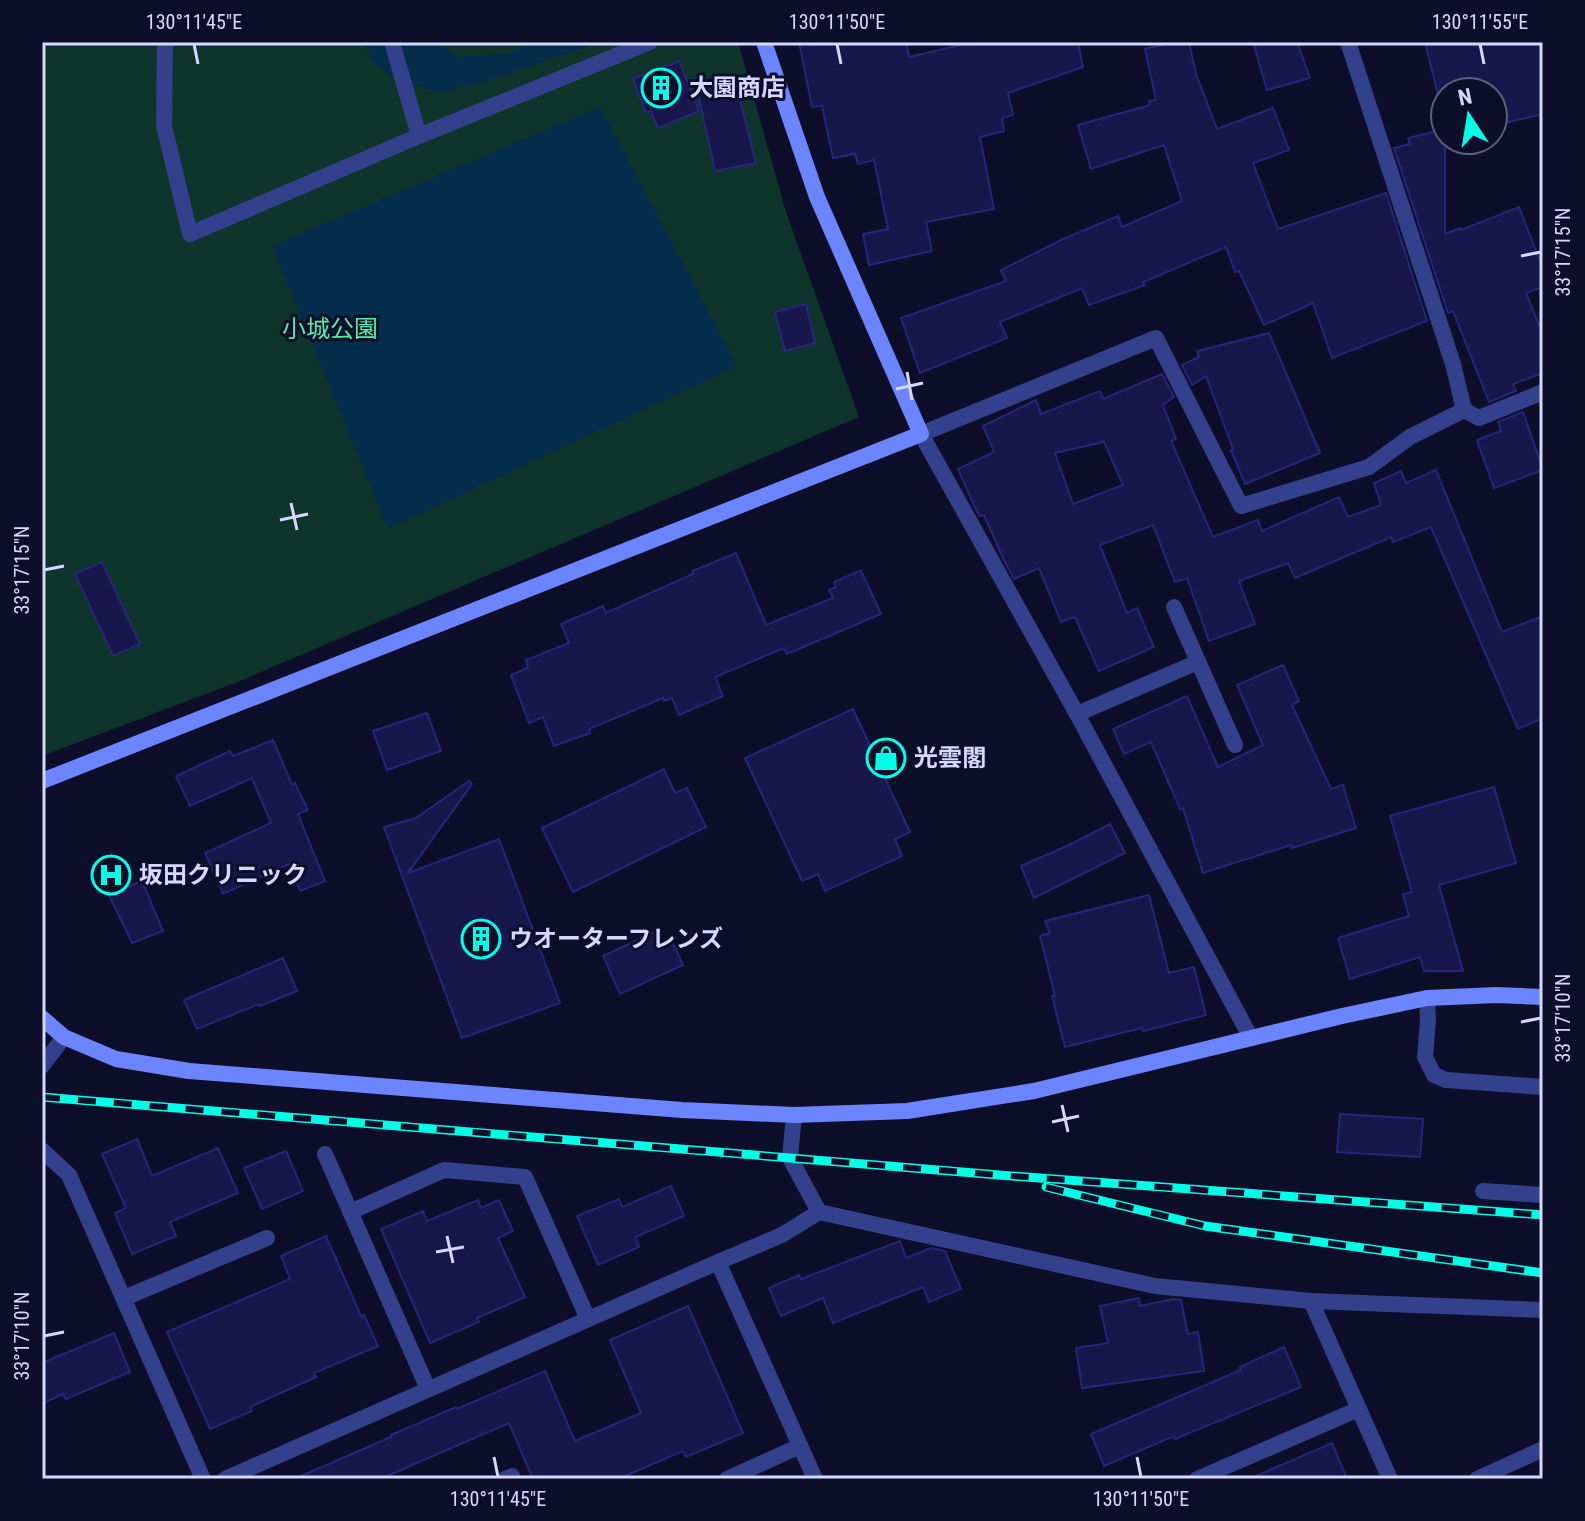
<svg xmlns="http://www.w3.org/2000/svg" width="1585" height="1521" viewBox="0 0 1585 1521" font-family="'Roboto Condensed','Noto Sans JP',sans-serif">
	<rect width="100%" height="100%" fill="#0d0e29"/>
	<!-- green -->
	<polygon fill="#0f342b" points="42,42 738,42 786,212 859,417 240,681 42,756"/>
	<!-- water -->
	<g fill="#042c4b">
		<polygon points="363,42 436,42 458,57 511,54 531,42 595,42 586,47 482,82 440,92 395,80 374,63"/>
		<polygon points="600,107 737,366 388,529 272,246"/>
	</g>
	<!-- building -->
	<g fill="#17174c" stroke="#27267b" stroke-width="2" fill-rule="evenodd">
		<polygon points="799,42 906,42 909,57 974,42 1078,42 1083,67 1008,93 1013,115 1002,118 1004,131 980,137 994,209 926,222 932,251 869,265 863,234 888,229 874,160 858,164 855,154 833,158 822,106 812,107"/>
		<polygon points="1176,42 1189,42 1196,74 1217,129 1273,108 1289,150 1253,163 1278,229 1386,193 1427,321 1332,358 1313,303 1264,325 1239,271 1235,272 1226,247 1143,282 1145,285 1089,305 1082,288 1000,322 1007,338 920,373 901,318 1006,281 1001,270 1063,239 1118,216 1122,227 1182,201 1164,145 1091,169 1078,125 1150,105 1149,101 1156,100 1145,49"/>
		<polygon points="1253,42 1297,42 1310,78 1267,90"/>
		<polygon points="1425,42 1543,42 1543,114 1493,126 1493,92 1445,92 1445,123"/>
		<polygon points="679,61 699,111 658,128 651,111 646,113 633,79"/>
		<polygon points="736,85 756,163 715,171 698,93"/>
		<polygon points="1445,129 1445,234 1460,228 1461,230 1519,207 1543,269 1543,287 1526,293 1543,335 1543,373 1513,384 1516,391 1489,402 1453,311 1448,313 1394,148 1410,144 1408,138"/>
		<polygon points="806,304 815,343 785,351 775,312"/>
		<polygon points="1269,333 1320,453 1245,484 1231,450 1233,449 1206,376 1192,385 1182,365 1199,357 1197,351"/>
		<path d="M1162,374l12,23 -11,8 13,34 -5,2 42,96 45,-17 4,11 77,-34 9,20 33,-12 -7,-22 27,-12 5,12 30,-13 66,162 41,-16v102l-25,11 -87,-202 -38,15 -2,-5 -96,41 -7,-15 -49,18 16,43 -46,17 -22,-63 -12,4 -22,-57 -53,20 27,68 10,-5 17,39 -55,24 -24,-54 -14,5 -22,-54 -25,11 -12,-23 -18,-41 -4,1 -4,-6 -18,-41 36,-17 -11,-26 53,-26 5,14 59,-23 3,8zM1104,442l19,43 -50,19 -18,-51z"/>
		<polygon points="1523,412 1543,470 1494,488 1477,440 1501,431 1498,422"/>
		<polygon points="736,553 766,625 833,598 829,590 836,587 834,582 861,570 881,614 787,654 784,648 715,677 723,696 679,715 672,698 664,701 663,698 589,729 590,733 554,746 543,717 529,723 511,675 528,668 526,660 569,643 561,624 603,606 606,613 693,574 692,571"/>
		<polygon points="102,562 140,644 113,656 75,574"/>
		<polygon points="1283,665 1299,701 1292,705 1331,789 1343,785 1356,828 1292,848 1291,845 1203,873 1183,808 1180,809 1151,742 1124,754 1113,729 1187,696 1218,767 1263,745 1237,685"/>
		<polygon points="853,709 910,832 895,839 902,856 825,891 818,874 802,881 745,758"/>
		<polygon points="427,713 441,751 387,770 373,731"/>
		<polygon points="273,740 292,785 295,783 308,810 298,814 325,881 300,891 289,864 223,894 205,853 271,823 252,778 190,806 176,776 230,751 233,756"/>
		<polygon points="664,769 675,793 687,788 706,827 573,892 542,828"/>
		<polygon points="469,781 472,784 408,873 499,839 560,1003 462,1038 384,827 416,818"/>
		<polygon points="1494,787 1516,863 1439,885 1463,971 1424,971 1420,957 1350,979 1338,938 1409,916 1403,894 1412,892 1390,816"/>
		<polygon points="1110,824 1125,853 1034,898 1021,866 1069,845"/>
		<polygon points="142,881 163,931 132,943 109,895"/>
		<polygon points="1149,895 1169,973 1194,967 1206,1015 1143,1031 1142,1028 1065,1047 1052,996 1055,996 1040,936 1050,933 1045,921"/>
		<polygon points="657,931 664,945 672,941 683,965 620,994 603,956"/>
		<polygon points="283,958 297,991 260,1006 259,1004 197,1029 184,1000"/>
		<polygon points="1340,1114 1423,1119 1420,1157 1337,1152"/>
		<polygon points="137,1139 152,1176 218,1148 238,1193 170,1222 176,1236 132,1254 115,1213 126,1208 102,1154"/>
		<polygon points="286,1151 303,1191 262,1209 244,1168"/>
		<polygon points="671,1186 684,1216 635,1237 639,1247 598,1265 577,1216 619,1199 622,1207"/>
		<polygon points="478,1200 481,1208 499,1200 513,1231 498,1238 525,1297 477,1318 479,1322 430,1343 381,1229 423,1211 427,1221"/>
		<polygon points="326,1236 361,1316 364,1315 378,1346 314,1373 316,1377 250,1407 252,1411 210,1429 167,1332 290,1279 281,1256"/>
		<polygon points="900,1241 906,1258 931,1248 945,1251 961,1289 929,1302 923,1287 833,1323 823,1298 781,1316 769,1288 799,1275 801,1279"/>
		<polygon points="1139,1298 1140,1306 1173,1299 1181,1300 1188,1334 1198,1332 1204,1371 1082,1388 1076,1348 1108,1343 1100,1306"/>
		<polygon points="688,1306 743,1433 686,1457 683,1451 618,1479 533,1479 509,1423 380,1479 294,1479 391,1437 391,1435 456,1407 457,1409 545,1371 575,1441 641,1413 610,1340"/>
		<polygon points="114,1333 130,1372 66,1399 63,1394 42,1404 42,1363"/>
		<polygon points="1284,1347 1301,1387 1175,1439 1174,1436 1104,1466 1091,1434 1241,1370 1240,1367"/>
		<polygon points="1332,1443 1347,1479 1249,1479"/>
	</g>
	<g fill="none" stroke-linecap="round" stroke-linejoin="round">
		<!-- lane -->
		<g stroke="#33418d" stroke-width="16">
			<polyline points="165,42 164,126 190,234 419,136"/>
			<polyline points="392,42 419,136 650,42"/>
			<polyline points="1427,998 1428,1021 1425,1057 1434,1075 1446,1080 1543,1087"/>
		</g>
		<!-- street -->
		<g stroke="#33418d" stroke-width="16">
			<polyline points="1348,42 1453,364 1464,410"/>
			<polyline points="1174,607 1235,745"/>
			<polyline points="1077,714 1198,662"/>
			<polyline points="1251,1038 1077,714 921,434 1156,338 1241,506 1369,467 1410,437 1464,410 1479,418 1543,392"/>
			<polyline points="42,1066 64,1037"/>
			<polyline points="794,1115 790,1158 819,1212"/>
			<polyline points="42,1150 69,1175 203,1479"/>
			<polyline points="325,1154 428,1389"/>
			<polyline points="1483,1191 1543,1195"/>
			<polyline points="350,1212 444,1170 525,1177 588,1319"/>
			<polyline points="124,1298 267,1238"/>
			<polyline points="1311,1301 1390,1479"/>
			<polyline points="225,1479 718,1262"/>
			<polyline points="505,1479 512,1476"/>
			<polyline points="727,1479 800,1446"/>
			<polyline points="815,1479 718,1262 782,1235 819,1212 1155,1286 1311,1301 1543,1310"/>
			<polyline points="1197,1479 1359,1409"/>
			<polyline points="1477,1479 1543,1449"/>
		</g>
		<!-- secondary -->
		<g stroke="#6c85ff" stroke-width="16">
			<polyline points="42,781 921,434 817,197 764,42"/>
			<polyline points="42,1018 64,1037 116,1059 189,1071 682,1110 794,1115 907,1111 1034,1091 1342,1016 1427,998 1497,995 1543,997"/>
		</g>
		<defs>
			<g id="rail">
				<polyline points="42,1097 999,1175 1543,1215"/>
				<polyline points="1046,1187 1205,1226 1543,1273"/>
			</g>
		</defs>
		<!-- rail casing -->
		<use href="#rail" stroke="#01ffe7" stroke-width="9"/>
		<!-- rail -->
		<use href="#rail" stroke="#0d0e29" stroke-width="6" stroke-dasharray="18" stroke-linecap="butt"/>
	</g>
	<!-- ticks -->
	<path fill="none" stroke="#d5d8ff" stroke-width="3" d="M194,44l4,20M837,44l4,20M1480,44l4,20M1521,256l20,-4M907,372l5,28M896,389l27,-6M291,503l6,27M280,520l28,-6M44,570l20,-4M1521,1022l20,-4M1062,1105l6,27M1052,1122l27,-6M447,1236l6,27M436,1252l28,-5M44,1336l20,-4M494,1457l4,20M1137,1457l4,20"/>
	<!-- icons -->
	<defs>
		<symbol id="building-ring" viewBox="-11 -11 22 22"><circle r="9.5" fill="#0d0e29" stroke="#01ffe7" stroke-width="1.5"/><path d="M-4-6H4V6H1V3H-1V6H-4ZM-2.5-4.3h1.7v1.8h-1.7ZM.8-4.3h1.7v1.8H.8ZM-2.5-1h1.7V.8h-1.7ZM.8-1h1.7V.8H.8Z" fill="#01ffe7"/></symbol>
		<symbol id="shop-ring" viewBox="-11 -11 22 22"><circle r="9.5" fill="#0d0e29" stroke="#01ffe7" stroke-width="1.5"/><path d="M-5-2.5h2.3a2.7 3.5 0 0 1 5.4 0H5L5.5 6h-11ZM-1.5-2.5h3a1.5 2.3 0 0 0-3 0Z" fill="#01ffe7"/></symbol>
		<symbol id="hospital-ring" viewBox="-11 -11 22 22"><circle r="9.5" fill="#0d0e29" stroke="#01ffe7" stroke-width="1.5"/><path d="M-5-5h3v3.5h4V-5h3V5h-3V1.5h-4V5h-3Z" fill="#01ffe7"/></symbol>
	</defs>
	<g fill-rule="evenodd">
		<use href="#building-ring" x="639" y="66" width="44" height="44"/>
		<use href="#shop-ring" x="864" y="736" width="44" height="44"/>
		<use href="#hospital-ring" x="89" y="853" width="44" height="44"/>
		<use href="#building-ring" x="459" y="917" width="44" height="44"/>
	</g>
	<g text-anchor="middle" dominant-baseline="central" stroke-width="6" stroke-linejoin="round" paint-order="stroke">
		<!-- poi labels -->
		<g font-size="24" font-weight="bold" fill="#d5d8ff" stroke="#0d0e29" text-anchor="start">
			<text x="689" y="88">大園商店</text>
			<text x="914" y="758">光雲閣</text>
			<text x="139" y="875">坂田クリニック</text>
			<text x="509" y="939">ウオーターフレンズ</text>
		</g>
		<!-- park labels -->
		<g font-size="24" fill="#54eda9" stroke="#0d0e29">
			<text x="330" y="329">小城公園</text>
		</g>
	</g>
	<!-- border -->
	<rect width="1585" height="1521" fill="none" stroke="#0d0e29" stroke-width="88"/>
	<!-- north arrow -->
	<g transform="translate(1469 116) rotate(348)"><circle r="38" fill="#0d0e29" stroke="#5d5f7f" stroke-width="2"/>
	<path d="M0-6L14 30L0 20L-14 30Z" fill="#01ffe7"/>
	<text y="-12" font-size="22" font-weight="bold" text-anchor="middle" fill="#d5d8ff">N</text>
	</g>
	<rect x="44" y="44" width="1497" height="1433" fill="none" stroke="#d5d8ff" stroke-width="3"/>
	<g font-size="20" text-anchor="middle" fill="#d5d8ff">
		<text x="194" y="29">130°11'45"E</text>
		<text x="837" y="29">130°11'50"E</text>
		<text x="1480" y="29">130°11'55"E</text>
		<text transform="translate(1563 252) rotate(-90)" y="7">33°17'15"N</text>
		<text transform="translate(22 570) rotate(-90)" y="7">33°17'15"N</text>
		<text transform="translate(1563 1018) rotate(-90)" y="7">33°17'10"N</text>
		<text transform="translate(22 1336) rotate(-90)" y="7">33°17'10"N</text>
		<text x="498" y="1506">130°11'45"E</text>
		<text x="1141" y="1506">130°11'50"E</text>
	</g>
</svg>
